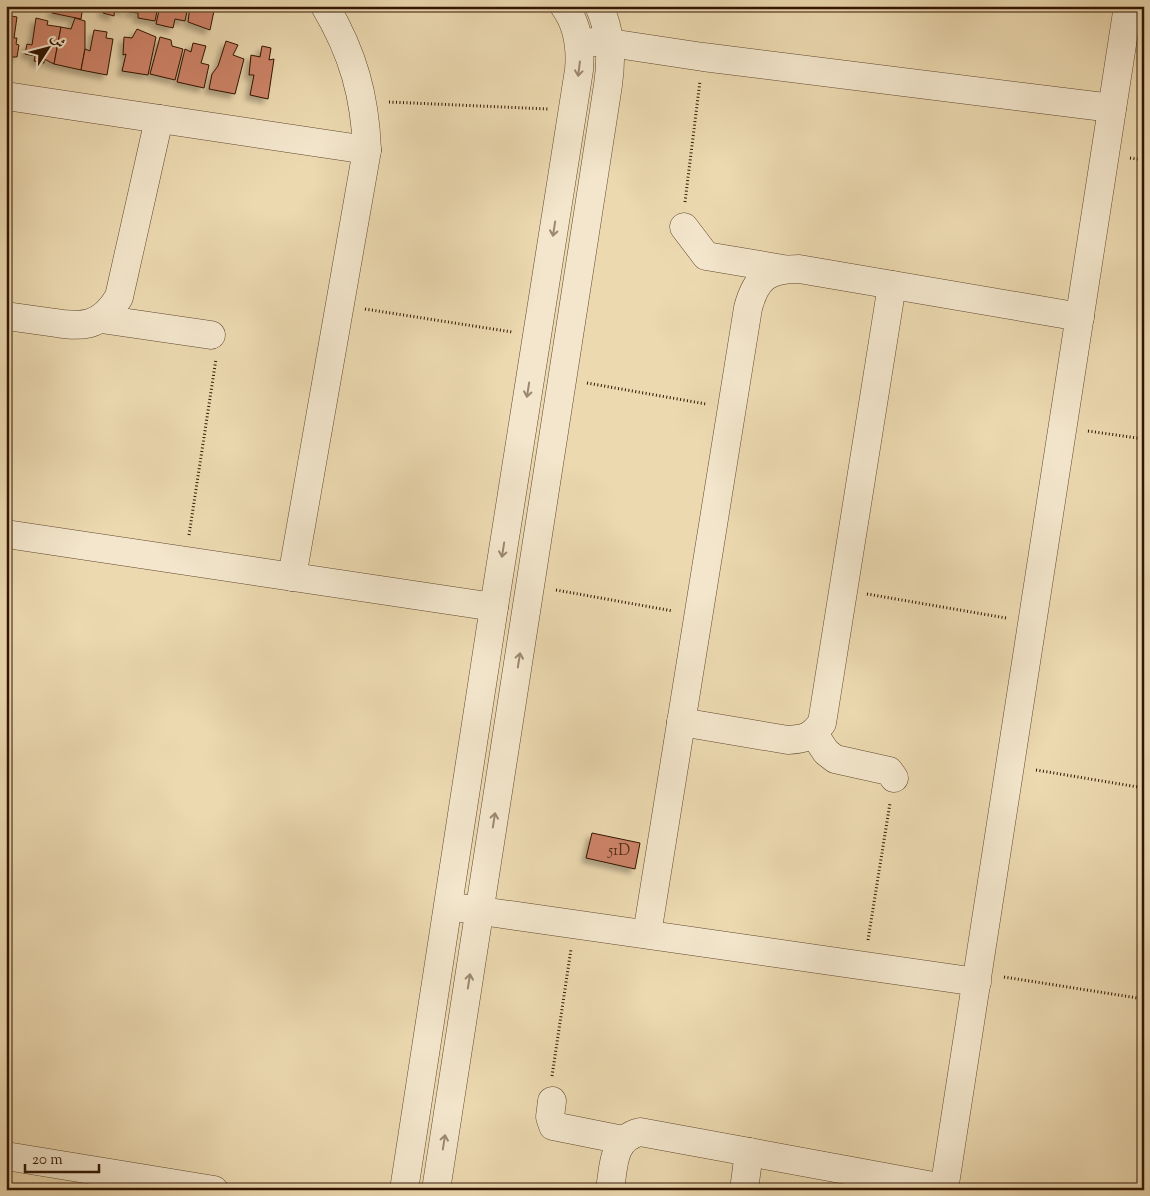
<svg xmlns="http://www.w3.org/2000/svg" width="1150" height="1196" viewBox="0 0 1150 1196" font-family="'Sorts Mill Goudy',Amiri,serif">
	<defs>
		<filter id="shadow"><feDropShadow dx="-4.5" dy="4.5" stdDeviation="2.5" flood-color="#0004"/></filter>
	</defs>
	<rect width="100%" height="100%" fill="#ecd9b0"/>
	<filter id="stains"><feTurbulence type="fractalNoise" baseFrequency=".004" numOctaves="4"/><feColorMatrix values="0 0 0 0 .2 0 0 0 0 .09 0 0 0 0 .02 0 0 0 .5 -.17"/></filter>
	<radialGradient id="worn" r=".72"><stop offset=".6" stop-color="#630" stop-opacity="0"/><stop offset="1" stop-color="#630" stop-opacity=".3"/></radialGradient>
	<!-- building -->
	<g fill="#cd8367" stroke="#321501" filter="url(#shadow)">
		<polygon points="54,6 83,6 81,19 52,13"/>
		<polygon points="103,6 126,6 125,12 115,7 114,16 103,13"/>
		<polygon points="130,6 158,6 155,21 138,18 138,13 129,12"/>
		<polygon points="160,6 188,6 185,21 175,19 173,28 156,24"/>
		<polygon points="190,6 215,6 210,30 188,22"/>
		<polygon points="6,15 17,17 14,38 17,38 16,44 19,45 17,57 10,57 8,61 6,60"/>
		<polygon points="36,18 48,21 47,25 61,27 54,64 44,59 44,63 34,61 35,56 25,54 27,44 32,45"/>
		<polygon points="75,18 85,21 85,49 81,70 54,64 61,27 71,29"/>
		<polygon points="137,29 156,37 148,75 122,71 126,54 123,55 124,37 132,38"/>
		<polygon points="94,30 107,32 106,38 113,39 107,75 81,70 85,49 90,51"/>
		<polygon points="160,37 171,40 172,46 183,49 175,80 150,74"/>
		<polygon points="226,41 238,45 233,55 244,59 235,94 209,89 212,74 218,66"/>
		<polygon points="193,43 206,46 201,63 209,65 204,88 177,82 185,49 191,52"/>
		<polygon points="262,46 271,48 269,60 274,59 268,99 250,95 254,75 249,75 251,55 260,57"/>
		<polygon points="592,833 640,843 635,869 586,858"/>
	</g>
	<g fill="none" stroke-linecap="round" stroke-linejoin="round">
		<defs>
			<g id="minor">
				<polyline points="593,42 610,43 703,57 1112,108"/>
				<polyline points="6,96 367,150"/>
				<polyline points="684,227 706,256 783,269"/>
				<path d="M6,316c14,2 29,4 43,6 32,5 51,7 70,-25l40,-178"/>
				<polyline points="101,319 211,335"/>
				<polyline points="6,534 494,607"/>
				<path d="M292,577l75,-427c-2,-54 -14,-97 -42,-144"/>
				<path d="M681,722l107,18c18,-1 23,-3 34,-17l70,-438"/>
				<polyline points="814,734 826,752 835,759 889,771 894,778"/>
				<polyline points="461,908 977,982"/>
				<path d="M647,934l101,-626c8,-30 19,-39 51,-39l281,48"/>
				<polyline points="552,1101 550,1117 553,1126 623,1140"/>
				<polyline points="6,1156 214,1190"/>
				<path d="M404,1190l90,-583 85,-537c2,-23 -1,-45 -15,-64"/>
				<path d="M436,1190l172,-1105c4,-28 3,-53 -9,-79"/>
				<path d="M610,1190c4,-25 2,-51 30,-58l304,56"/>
				<polyline points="744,1190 749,1152"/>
				<polyline points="944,1190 1128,6"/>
			</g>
		</defs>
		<!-- minor casing -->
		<use href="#minor" stroke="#60462d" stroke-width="29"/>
		<!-- path -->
		<g stroke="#321501" stroke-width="3" stroke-dasharray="1 2.5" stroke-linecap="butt">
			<polyline points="389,102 548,109"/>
			<polyline points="1130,158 1144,160"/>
			<polyline points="685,202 700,81"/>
			<polyline points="365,309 512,332"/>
			<polyline points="587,383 706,404"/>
			<polyline points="1088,431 1144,439"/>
			<polyline points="189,535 216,359"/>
			<polyline points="556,590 673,611"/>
			<polyline points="867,594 1006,618"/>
			<polyline points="1036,770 1144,788"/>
			<polyline points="868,940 890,803"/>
			<polyline points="1004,977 1144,999"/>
			<polyline points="552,1076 571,949"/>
		</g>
		<!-- minor -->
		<use href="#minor" stroke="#f3e6cc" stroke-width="28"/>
	</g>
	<!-- one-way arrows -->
	<defs><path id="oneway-shaft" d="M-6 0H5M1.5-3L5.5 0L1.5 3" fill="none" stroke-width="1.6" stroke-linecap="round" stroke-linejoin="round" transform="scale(1.25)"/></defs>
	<g stroke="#9c8871">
		<use href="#oneway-shaft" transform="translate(579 69) rotate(97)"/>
		<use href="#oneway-shaft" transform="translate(554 229) rotate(99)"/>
		<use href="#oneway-shaft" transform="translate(528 390) rotate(99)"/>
		<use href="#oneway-shaft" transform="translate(503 550) rotate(99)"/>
		<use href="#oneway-shaft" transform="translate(519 660) rotate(-81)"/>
		<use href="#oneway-shaft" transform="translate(494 820) rotate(-81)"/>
		<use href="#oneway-shaft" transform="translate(469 981) rotate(-81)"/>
		<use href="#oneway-shaft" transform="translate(444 1142) rotate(-81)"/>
	</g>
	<g text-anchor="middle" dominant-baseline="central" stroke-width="4" stroke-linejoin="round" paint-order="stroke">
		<!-- number labels -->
		<g font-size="15" fill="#59301a">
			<text x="619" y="851">51D</text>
		</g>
	</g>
	<!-- margin -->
	<rect width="1150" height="1196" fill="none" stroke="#ecd9b0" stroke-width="25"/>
	<rect x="8" y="8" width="1135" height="1181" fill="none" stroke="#321501" stroke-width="2.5"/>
	<rect x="12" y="12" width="1125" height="1171" fill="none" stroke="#321501"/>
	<!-- north arrow -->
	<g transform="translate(48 48) rotate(54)" stroke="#f3e6cc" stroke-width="4" paint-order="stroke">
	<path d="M0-4L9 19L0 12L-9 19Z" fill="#321501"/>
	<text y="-8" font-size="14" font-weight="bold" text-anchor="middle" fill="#321501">ش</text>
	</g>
	<!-- scale -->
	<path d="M25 1164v8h74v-8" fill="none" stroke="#321501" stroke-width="2.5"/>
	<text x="32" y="1164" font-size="15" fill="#321501" stroke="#f3e6cc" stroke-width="4" paint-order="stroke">20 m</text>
	<rect width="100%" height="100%" filter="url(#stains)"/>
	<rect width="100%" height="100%" fill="url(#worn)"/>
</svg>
